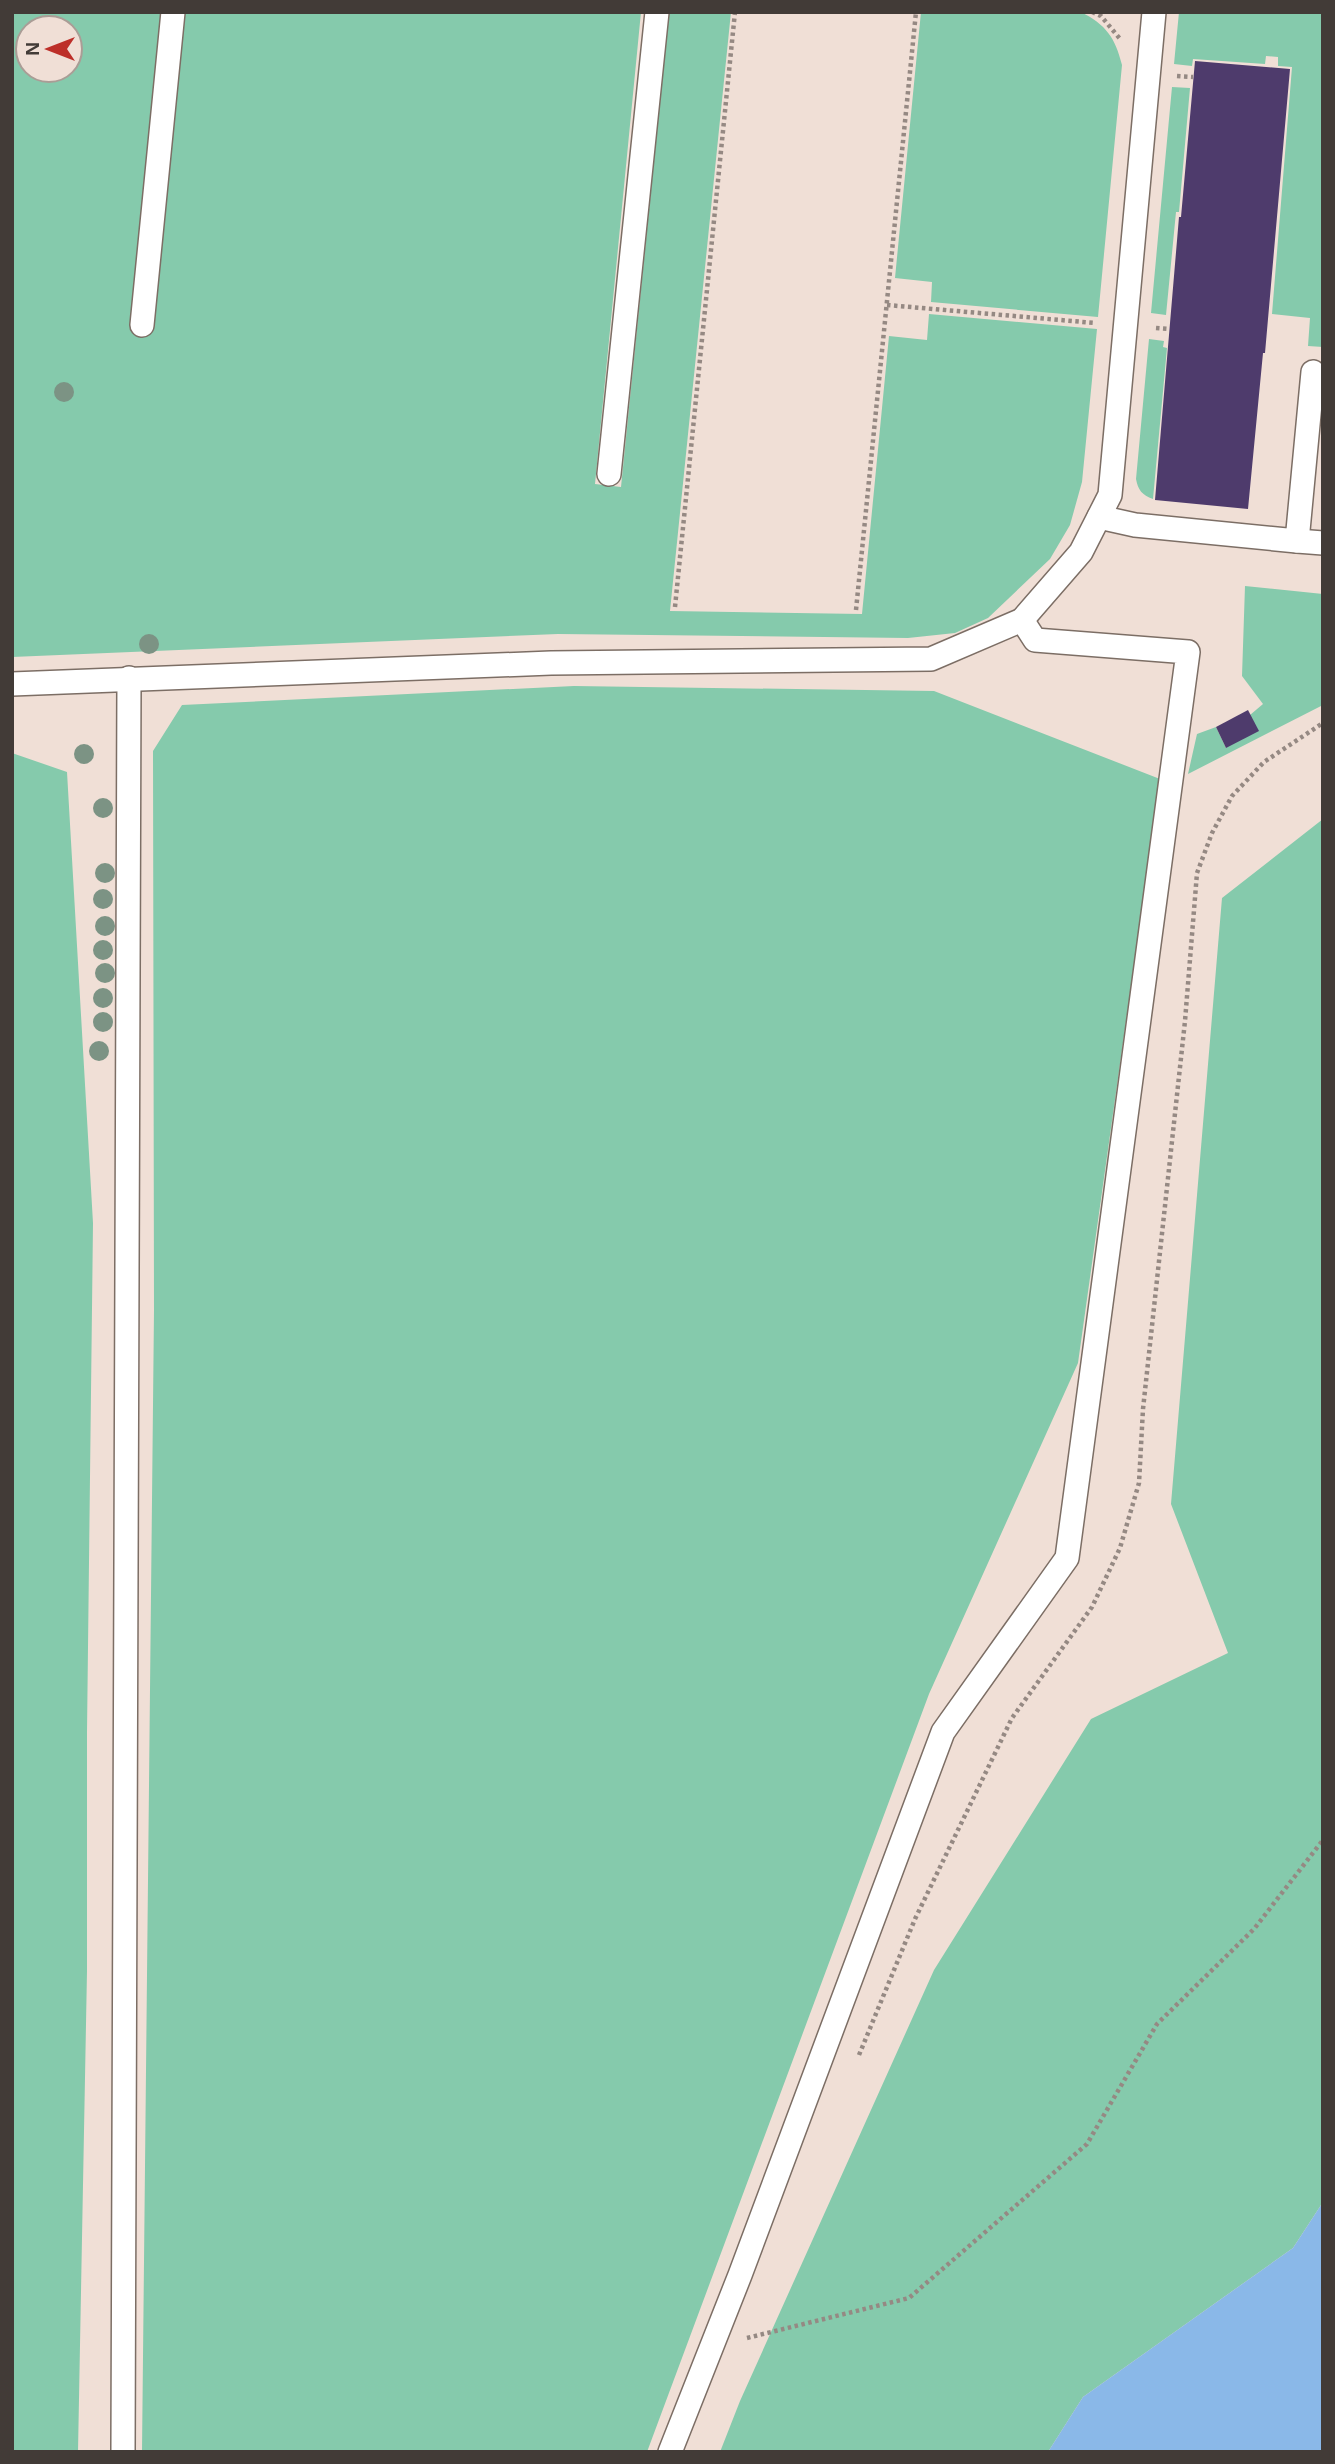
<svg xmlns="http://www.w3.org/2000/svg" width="1335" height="2464" viewBox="0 0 1335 2464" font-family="Helvetica,sans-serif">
	<rect width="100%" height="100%" fill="#f0dfd6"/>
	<!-- green -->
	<g fill="#85caac" fill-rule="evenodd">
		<path d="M12,12h629l-46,472 26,3 48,-475h62l-61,599 192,3 27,-278 38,4 2,-26 168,15 -15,153 -12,43 -20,34 -62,59 -33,15 -47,5 -350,-4 -546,23zM28,28h42v42h-42z"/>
		<path d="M921,12h160c25,13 34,25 41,53l-24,252 -167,-15 1,-20 -37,-4z"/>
		<polygon points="1179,12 1323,12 1323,347 1308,346 1310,318 1272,314 1292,67 1278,66 1278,57 1266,56 1265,64 1193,59 1192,66 1174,64"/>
		<polygon points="1172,87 1190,88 1179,212 1176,212 1166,315 1151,313"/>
		<path d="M1149,339l15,2 -1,6 4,1 -14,151c-11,-4 -15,-9 -17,-20z"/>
		<polygon points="1245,586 1323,594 1323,705 1188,774 1197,734 1216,727 1226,748 1250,715 1263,704 1242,676"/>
		<polygon points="574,686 934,691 1160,779 1078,1363 929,1694 647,2452 142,2452 154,1310 153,751 182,705"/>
		<polygon points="12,753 67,772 93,1223 87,1732 87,1971 78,2452 12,2452"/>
		<polygon points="1323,819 1323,2202 1293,2248 1083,2397 1048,2452 720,2452 740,2401 934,1970 1091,1719 1228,1653 1171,1504 1222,898"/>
	</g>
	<!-- water -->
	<polygon fill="#8ab8e8" points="1323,2202 1323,2452 1048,2452 1083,2397 1293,2248"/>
	<!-- building -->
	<g fill="#4e3b6c">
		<polygon points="1195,61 1290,69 1265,353 1263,353 1248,509 1155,500 1179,217 1181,217"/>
		<polygon points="1248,710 1259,731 1226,748 1216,727"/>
	</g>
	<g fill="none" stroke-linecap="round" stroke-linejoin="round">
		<defs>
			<g id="lane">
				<polyline points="142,325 173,12"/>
				<polyline points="609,474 657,12"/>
				<polyline points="1099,517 1135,525 1297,541 1313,372"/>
				<polyline points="1297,541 1323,543"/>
				<polyline points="12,684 551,663 931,659 1022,620 1081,552 1110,495 1154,12"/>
				<polyline points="123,2452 129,678"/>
				<polyline points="670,2452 740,2275 943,1732 1067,1558 1188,652 1035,640 1022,620"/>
			</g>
		</defs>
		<!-- lane casing -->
		<use href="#lane" stroke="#7c6e65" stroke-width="26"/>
		<!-- path -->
		<g stroke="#958983" stroke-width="4.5" stroke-dasharray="3.5 3.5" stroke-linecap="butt">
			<polyline points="1092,12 1101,16 1121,40"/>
			<polyline points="1177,76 1193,77"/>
			<polyline points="887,305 1095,323"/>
			<polyline points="1156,328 1169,329"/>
			<polyline points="675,607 735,12"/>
			<polyline points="856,610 916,12"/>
			<polyline points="859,2055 915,1919 1012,1718 1092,1607 1120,1548 1139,1483 1143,1409 1185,1021 1197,873 1212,833 1232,796 1264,762 1323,723"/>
			<polyline points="747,2338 909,2298 1087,2144 1157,2024 1254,1929 1323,1840"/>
		</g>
		<!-- lane -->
		<use href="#lane" stroke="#fff" stroke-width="23"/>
	</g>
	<!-- trees -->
	<g fill="#7c9384">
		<circle cx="64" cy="392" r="10"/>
		<circle cx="149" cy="644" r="10"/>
		<circle cx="84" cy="754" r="10"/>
		<circle cx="103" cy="808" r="10"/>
		<circle cx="105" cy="873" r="10"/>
		<circle cx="103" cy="899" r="10"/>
		<circle cx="105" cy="926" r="10"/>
		<circle cx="103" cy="950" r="10"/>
		<circle cx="105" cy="973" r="10"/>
		<circle cx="103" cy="998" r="10"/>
		<circle cx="103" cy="1022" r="10"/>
		<circle cx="99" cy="1051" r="10"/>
	</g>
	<!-- border -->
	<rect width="1335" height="2464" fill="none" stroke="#423b37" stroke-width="28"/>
	<!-- north arrow -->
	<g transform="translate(49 49) rotate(270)"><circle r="33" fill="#f0dfd6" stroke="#aa9d96" stroke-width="2"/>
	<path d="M0-5L12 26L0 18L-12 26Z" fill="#bd2f29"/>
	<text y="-10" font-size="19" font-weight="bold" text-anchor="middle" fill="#423b37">N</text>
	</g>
</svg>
